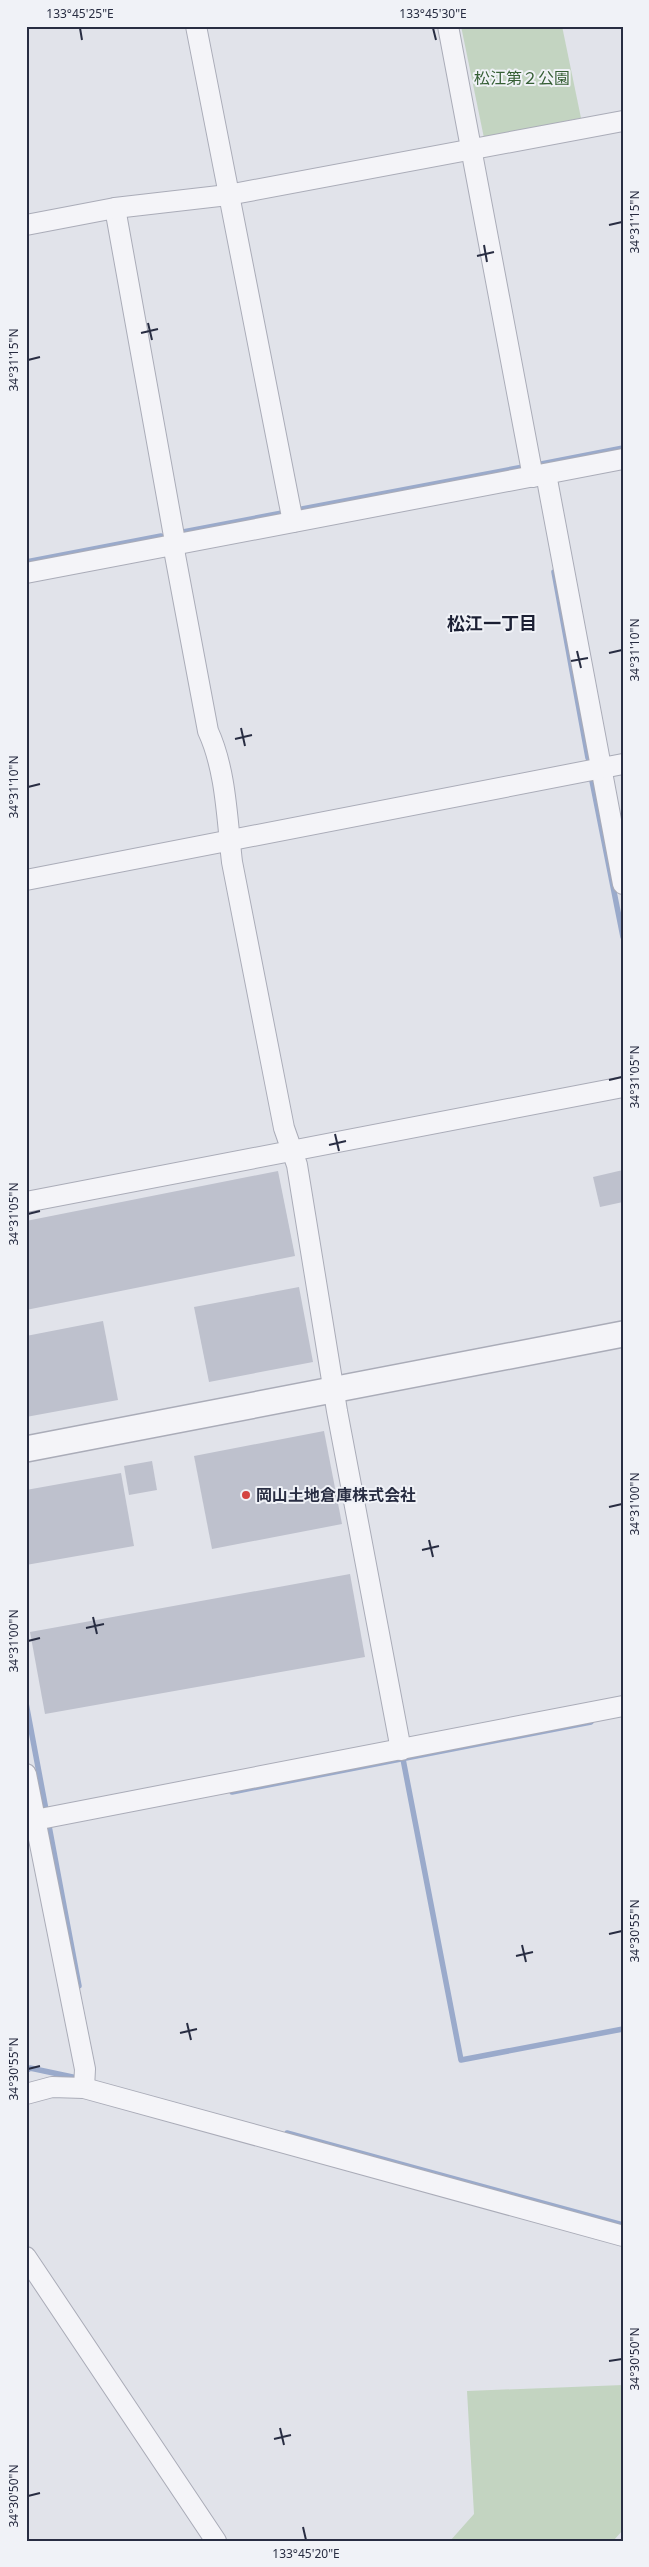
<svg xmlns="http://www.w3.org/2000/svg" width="649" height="2567" viewBox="0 0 649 2567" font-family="'Noto Sans','Noto Sans JP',sans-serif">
	<rect width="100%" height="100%" fill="#e1e3ea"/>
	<!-- green -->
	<g fill="#c3d4c1">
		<polygon points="461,26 562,26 581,118 484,138"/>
		<polygon points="623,2385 623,2530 614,2540 450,2541 474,2514 467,2391"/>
	</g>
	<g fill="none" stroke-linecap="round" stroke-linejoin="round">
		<!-- stream -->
		<g stroke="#9aaacb" stroke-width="5.5">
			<polyline points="536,465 623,448"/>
			<polyline points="302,509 523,467"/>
			<polyline points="183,532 282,513"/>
			<polyline points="26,562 161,536"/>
			<polyline points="554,572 588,758"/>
			<polyline points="592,781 623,937"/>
			<polyline points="26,1703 79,1986"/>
			<polyline points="403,1759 461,2060 623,2029"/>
			<polyline points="232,1792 591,1722"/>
			<polyline points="26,2071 30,2068 82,2079"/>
			<polyline points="287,2133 623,2225"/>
		</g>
	</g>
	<!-- building -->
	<g fill="#bec1cd">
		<polygon points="623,1170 623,1202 600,1207 593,1177"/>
		<polygon points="278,1171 295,1256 26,1310 26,1221"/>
		<polygon points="299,1287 313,1362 209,1382 194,1307"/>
		<polygon points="103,1321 118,1400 26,1417 26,1336"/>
		<polygon points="324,1431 342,1524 212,1549 194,1456"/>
		<polygon points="152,1461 157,1490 129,1495 124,1466"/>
		<polygon points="121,1473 134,1546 26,1565 26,1490"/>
		<polygon points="350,1574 365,1657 45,1714 30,1632"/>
	</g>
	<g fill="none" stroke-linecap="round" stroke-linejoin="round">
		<defs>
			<g id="minor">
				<polyline points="196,26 293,522"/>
				<polyline points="448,26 533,477"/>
				<path d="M115,208l59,328 1,19 33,176c18,39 19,88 24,131l52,266 13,37 40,246 64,339"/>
				<polyline points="26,225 115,208 228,195 623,121"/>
				<polyline points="546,474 623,884"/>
				<polyline points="26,573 623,459"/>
				<polyline points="26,880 623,764"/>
				<polyline points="26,1202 623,1087"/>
				<polyline points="26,1774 85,2069 84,2088"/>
				<polyline points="35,1820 623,1706"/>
				<polyline points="26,2094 52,2087 84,2088 623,2236"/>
				<polyline points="26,2257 216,2541"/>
			</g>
			<polyline id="tertiary" points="26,1449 623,1334"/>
		</defs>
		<!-- minor casing -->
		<use href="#minor" stroke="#aaacb8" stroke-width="22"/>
		<!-- tertiary casing -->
		<use href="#tertiary" stroke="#aaacb8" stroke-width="28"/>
		<!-- minor -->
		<use href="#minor" stroke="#f4f4f8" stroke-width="20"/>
		<!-- tertiary -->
		<use href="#tertiary" stroke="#f4f4f8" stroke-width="25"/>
	</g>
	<!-- ticks -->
	<path fill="none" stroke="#282d42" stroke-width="2" d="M80,28l2,12M433,28l3,12M609,225l13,-3M484,245l3,17M477,256l17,-4M148,323l4,17M141,333l17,-4M28,360l12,-3M577,651l4,17M609,653l13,-3M571,661l17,-3M241,728l4,18M235,739l17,-4M28,787l12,-3M609,1080l13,-3M335,1134l4,17M329,1145l17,-4M28,1214l12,-3M609,1507l13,-3M429,1540l4,17M422,1550l17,-4M93,1617l4,17M86,1628l18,-4M28,1641l12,-3M609,1934l13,-3M522,1945l4,17M516,1956l17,-4M187,2023l4,17M180,2033l17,-4M28,2069l12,-3M609,2361l13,-2M280,2428l4,17M274,2439l17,-4M28,2496l12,-3M303,2527l3,13"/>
	<!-- markers -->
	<circle fill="#d44441" stroke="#f0f2f7" stroke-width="2" cx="246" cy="1495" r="5"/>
	<g text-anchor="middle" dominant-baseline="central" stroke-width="4" stroke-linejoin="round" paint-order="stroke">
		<!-- park labels -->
		<g font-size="16" fill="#365f35" stroke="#f0f2f7">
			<text x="522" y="78">松江第２公園</text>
		</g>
		<!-- poi labels -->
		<g font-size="16" font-weight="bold" fill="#282d42" stroke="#f0f2f7" text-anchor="start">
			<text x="256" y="1495">岡山土地倉庫株式会社</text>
		</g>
		<!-- neighbourhood labels -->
		<g font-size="18" font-weight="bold" fill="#1b1f33" stroke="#f0f2f7">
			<text x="492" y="623">松江一丁目</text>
		</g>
	</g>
	<!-- border -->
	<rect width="649" height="2567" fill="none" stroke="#f0f2f7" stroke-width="55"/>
	<rect x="28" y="28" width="594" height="2512" fill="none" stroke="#282d42" stroke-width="2"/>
	<g font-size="12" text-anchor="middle" fill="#282d42">
		<text x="80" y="18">133°45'25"E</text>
		<text x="433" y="18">133°45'30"E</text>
		<text transform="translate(635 222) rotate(-90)" y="4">34°31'15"N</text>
		<text transform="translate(14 360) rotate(-90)" y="4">34°31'15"N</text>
		<text transform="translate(635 650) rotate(-90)" y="4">34°31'10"N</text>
		<text transform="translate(14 787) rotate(-90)" y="4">34°31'10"N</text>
		<text transform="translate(635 1077) rotate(-90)" y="4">34°31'05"N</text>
		<text transform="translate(14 1214) rotate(-90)" y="4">34°31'05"N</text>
		<text transform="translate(635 1504) rotate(-90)" y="4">34°31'00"N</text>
		<text transform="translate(14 1641) rotate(-90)" y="4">34°31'00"N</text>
		<text transform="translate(635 1931) rotate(-90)" y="4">34°30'55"N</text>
		<text transform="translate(14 2069) rotate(-90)" y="4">34°30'55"N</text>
		<text transform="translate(635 2359) rotate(-90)" y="4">34°30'50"N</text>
		<text transform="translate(14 2496) rotate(-90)" y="4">34°30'50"N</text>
		<text x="306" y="2558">133°45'20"E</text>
	</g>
</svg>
